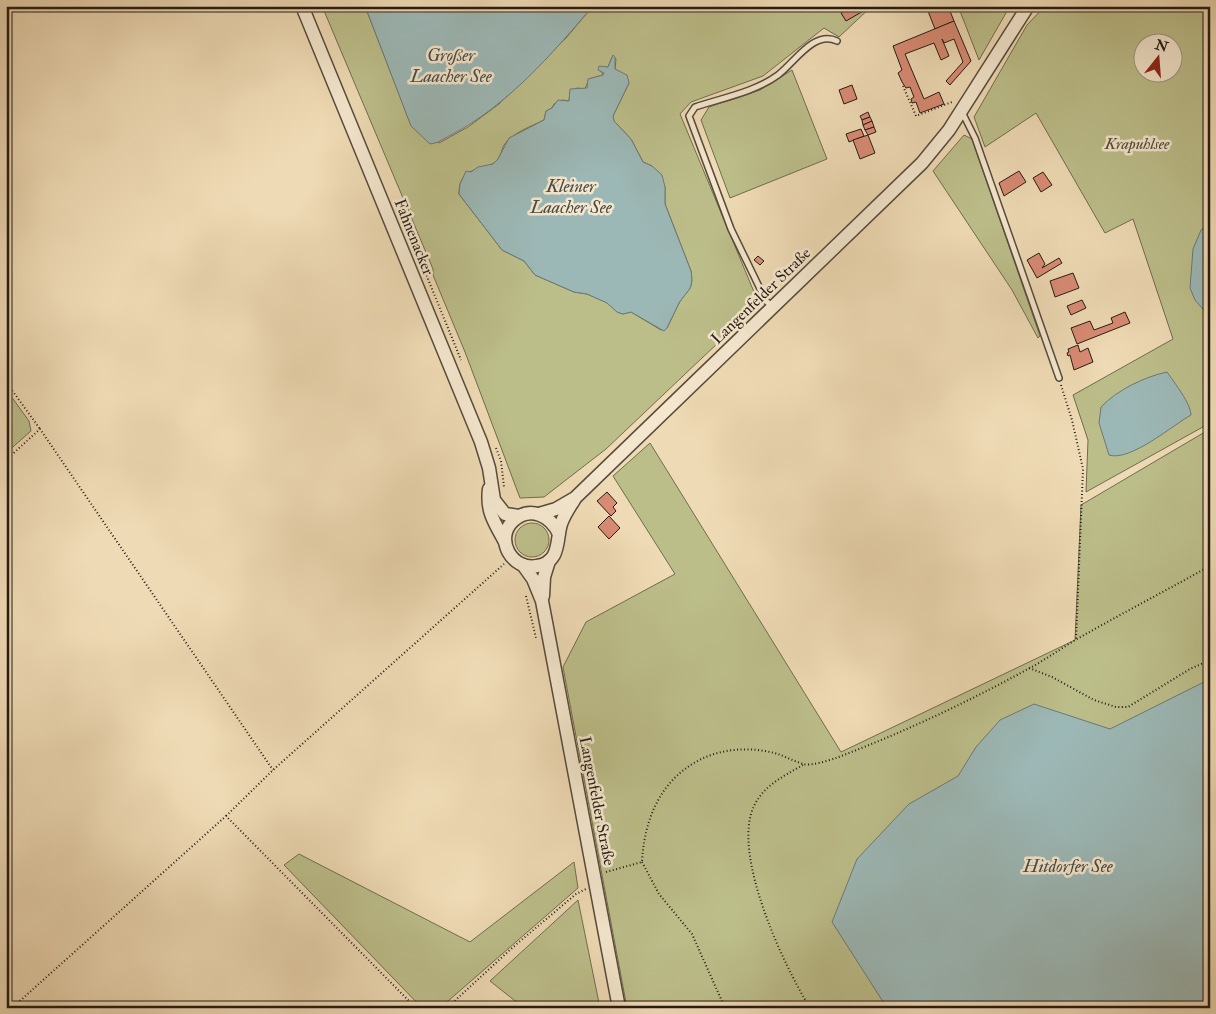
<svg xmlns="http://www.w3.org/2000/svg" width="1216" height="1014" viewBox="0 0 1216 1014" font-family="'IM FELL Double Pica',serif">
	<rect width="100%" height="100%" fill="#eedab4"/>
	<filter id="stains"><feTurbulence type="fractalNoise" baseFrequency=".004" numOctaves="4"/><feColorMatrix values="0 0 0 0 .2 0 0 0 0 .09 0 0 0 0 .02 0 0 0 .5 -.17"/></filter>
	<radialGradient id="worn" r=".72"><stop offset=".6" stop-color="#630" stop-opacity="0"/><stop offset="1" stop-color="#630" stop-opacity=".3"/></radialGradient>
	<!-- green -->
	<g fill="#bcbe8a" stroke="#706c4f" fill-rule="evenodd">
		<path d="M322,6h43l46,119 28,18 29,-16 31,-23 67,-66 27,-32h279l-33,31 -15,-9 -61,48 -72,26 -11,12 79,190 -153,145 -62,48 -24,1 -55,-146 -32,-77v-6zM612,57l4,2 -1,10 14,14 -16,33 1,5 17,18 12,23 9,4 13,21v17l26,67c3,19 -3,18 -12,32 -4,8 -8,17 -12,25l-6,2 -30,-18 -8,2 -6,-2 -9,-9 -21,-9 -13,-2 -39,-17 -11,-14 -22,-11 -43,-56c0,-30 23,-21 36,-32 6,-5 6,-11 9,-17 8,-12 28,-19 40,-25l2,-9 6,-3 2,-4 9,-4 6,1 1,-9 7,-4 8,1 4,-10 14,-4 -2,-4 1,-4h6z"/>
		<polygon points="958,6 1010,6 979,60"/>
		<path d="M1045,6h165v417l-124,69 2,-52 -15,-45 100,-56 -40,-120 -28,14 -69,-120 -51,34 -11,-30 53,-92zM1144,42h30v30h-30z"/>
		<polygon points="792,70 827,159 730,198 701,120 709,107 760,90"/>
		<polygon points="964,135 972,139 1040,336 1038,338 1012,290 933,171"/>
		<polygon points="6,389 29,421 31,431 6,453"/>
		<polygon points="1210,429 1210,1008 627,1008 563,667 586,622 675,574 613,476 650,443 841,752 1075,640 1081,505"/>
		<circle cx="532" cy="540" r="17"/>
		<polygon points="299,854 470,942 574,862 578,888 440,1008 422,1008 284,865"/>
		<polygon points="578,900 600,1008 524,1008 490,981"/>
	</g>
	<!-- water -->
	<g fill="#9cb8b6" stroke="#6c7975">
		<path d="M365,6h228c-41,48 -86,100 -142,129 -8,4 -12,8 -21,9l-19,-18z"/>
		<path d="M613,55l2,2v12l12,6 2,8 -16,33 1,5 17,18 12,23 9,4 10,9 3,12v17l26,67c3,19 -3,18 -12,32 -4,8 -8,17 -12,25l-3,3 -33,-19 -8,2 -6,-2 -10,-9 -20,-9 -13,-2 -39,-17 -11,-14 -22,-11 -43,-56 1,-10 6,-13 5,1 7,-5 15,-3 5,-5 11,-21 35,-18 2,-9 6,-3 6,-8 11,1 1,-12 17,-1 1,-9 15,-4 1,-2 -6,-3 1,-4 9,1z"/>
		<polygon points="1210,223 1210,317 1195,300 1190,288 1193,249 1201,230"/>
		<path d="M1167,372c7,10 24,32 24,43 -18,10 -61,47 -82,40l-10,-32 2,-16c16,-17 43,-30 66,-35z"/>
		<polygon points="1210,679 1210,1008 887,1008 832,922 857,859 909,804 958,776 976,747 1000,720 1034,704 1110,729"/>
	</g>
	<!-- building -->
	<g fill="#d98b74" stroke="#251b14">
		<polygon points="854,6 872,6 846,21 841,13"/>
		<polygon points="926,6 948,6 954,21 935,29"/>
		<polygon points="954,21 971,61 950,85 946,81 963,62 954,39 944,43 942,39 949,56 941,60 934,43 905,54 924,99 939,92 944,104 920,113 916,102 912,103 911,99 914,97 910,87 906,88 902,82 898,73 902,70 893,46"/>
		<polygon points="852,85 857,99 844,104 839,90"/>
		<polygon points="868,112 870,117 862,120 860,116"/>
		<polygon points="870,117 872,121 863,125 862,120"/>
		<polygon points="872,121 874,127 865,130 863,125"/>
		<polygon points="874,127 876,132 868,135 865,130"/>
		<polygon points="861,129 864,136 849,142 846,134"/>
		<polygon points="868,135 875,153 860,159 853,140"/>
		<polygon points="1019,171 1026,182 1004,196 999,183"/>
		<polygon points="1043,172 1052,185 1041,192 1033,178"/>
		<polygon points="1039,253 1045,264 1042,268 1059,258 1062,263 1037,278 1027,260"/>
		<polygon points="758,256 764,261 760,265 754,260"/>
		<polygon points="1073,273 1079,288 1055,297 1050,281"/>
		<polygon points="1082,300 1086,308 1071,315 1067,306"/>
		<polygon points="1125,312 1130,323 1077,344 1071,328 1090,321 1094,330 1113,323 1111,318"/>
		<polygon points="1078,345 1080,352 1088,348 1093,362 1074,370 1070,355 1068,356 1067,353 1069,352 1068,349"/>
		<polygon points="607,492 617,503 613,507 616,511 611,516 597,501"/>
		<polygon points="609,516 620,528 609,539 598,527"/>
	</g>
	<g fill="none" stroke-linecap="round" stroke-linejoin="round">
		<defs>
			<g id="service">
				<polyline points="962,112 975,138 1059,378"/>
				<path d="M773,307l-7,-6 -35,-72 -42,-113 6,-9c27,-9 60,-15 83,-32 17,-13 36,-45 59,-34"/>
			</g>
			<g id="tertiary">
				<polyline points="302,6 481,442 489,468 494,500 505,514 519,516"/>
				<path d="M489,489c-3,23 6,34 16,53"/>
				<polyline points="539,514 556,509 575,498 922,163 949,130 1028,6"/>
				<path d="M559,534c-8,-18 -29,-29 -46,-13 -19,18 -1,50 24,45 24,-4 19,-26 24,-42 3,-9 8,-16 13,-24"/>
				<polyline points="523,565 533,579 542,601 619,1008"/>
				<polyline points="543,596 544,577 549,561"/>
			</g>
		</defs>
		<!-- service casing -->
		<use href="#service" stroke="#574b3c" stroke-width="8"/>
		<!-- tertiary casing -->
		<use href="#tertiary" stroke="#574b3c" stroke-width="15"/>
		<!-- path -->
		<g stroke="#251b14" stroke-width="2" stroke-dasharray="1 2.5" stroke-linecap="butt">
			<polyline points="903,86 916,116 952,102"/>
			<polyline points="408,230 461,360"/>
			<polyline points="6,382 40,429"/>
			<polyline points="1061,385 1072,420 1083,469 1076,640"/>
			<polyline points="496,448 501,461 504,487"/>
			<polyline points="6,460 40,429 273,770"/>
			<polyline points="526,596 536,638"/>
			<polyline points="1029,668 1052,677 1094,700 1116,707 1128,707 1190,669 1210,660"/>
			<path d="M803,765c-19,11 -39,20 -49,41 -23,48 30,160 56,202"/>
			<polyline points="226,816 273,770 504,564"/>
			<polyline points="642,862 659,894 692,934 725,1008"/>
			<path d="M606,872l36,-10c2,-39 16,-78 52,-99 25,-15 56,-17 84,-9 8,3 16,7 25,10 8,2 24,-3 33,-6 66,-25 130,-55 192,-89 17,-9 32,-20 49,-30 44,-25 88,-48 133,-73"/>
			<polyline points="12,1008 226,816 416,1008"/>
			<polyline points="447,1008 512,948 576,894 586,889"/>
		</g>
		<!-- service -->
		<use href="#service" stroke="#f4e7ce" stroke-width="5"/>
		<!-- tertiary -->
		<use href="#tertiary" stroke="#f4e7ce" stroke-width="12"/>
	</g>
	<g text-anchor="middle" dominant-baseline="central" stroke-width="5" stroke-linejoin="round" paint-order="stroke">
		<!-- park labels -->
		<g font-size="16" font-style="italic" fill="#524c37" stroke="#f4e7ce">
			<text x="1137" y="144">Krapuhlsee</text>
		</g>
		<!-- street labels -->
		<g font-size="16" fill="#251b14" stroke="#f4e7ce">
			<text transform="translate(414 237) rotate(68)">Fahnenacker</text>
			<text transform="translate(761 296) rotate(-44)">Langenfelder Straße</text>
			<text transform="translate(597 801) rotate(79)">Langenfelder Straße</text>
		</g>
		<!-- water labels -->
		<g font-size="18" font-style="italic" fill="#494a45" stroke="#f4e7ce">
			<text x="451" y="55">Großer<tspan x="451" dy="21">Laacher See</tspan></text>
			<text x="571" y="186">Kleiner<tspan x="571" dy="21">Laacher See</tspan></text>
			<text x="1068" y="866">Hitdorfer See</text>
		</g>
	</g>
	<!-- margin -->
	<rect width="1216" height="1014" fill="none" stroke="#eedab4" stroke-width="25"/>
	<rect x="8" y="8" width="1201" height="999" fill="none" stroke="#251b14" stroke-width="2.5"/>
	<rect x="12" y="12" width="1191" height="989" fill="none" stroke="#251b14"/>
	<!-- north arrow -->
	<g transform="translate(1158 58) rotate(17)"><circle r="24" fill="#f4e7ce" stroke="#a19584"/>
	<path d="M0-4L9 19L0 12L-9 19Z" fill="#8f2418"/>
	<text y="-8" font-size="14" font-weight="bold" text-anchor="middle" fill="#251b14">N</text>
	</g>
	<rect width="100%" height="100%" filter="url(#stains)"/>
	<rect width="100%" height="100%" fill="url(#worn)"/>
</svg>
